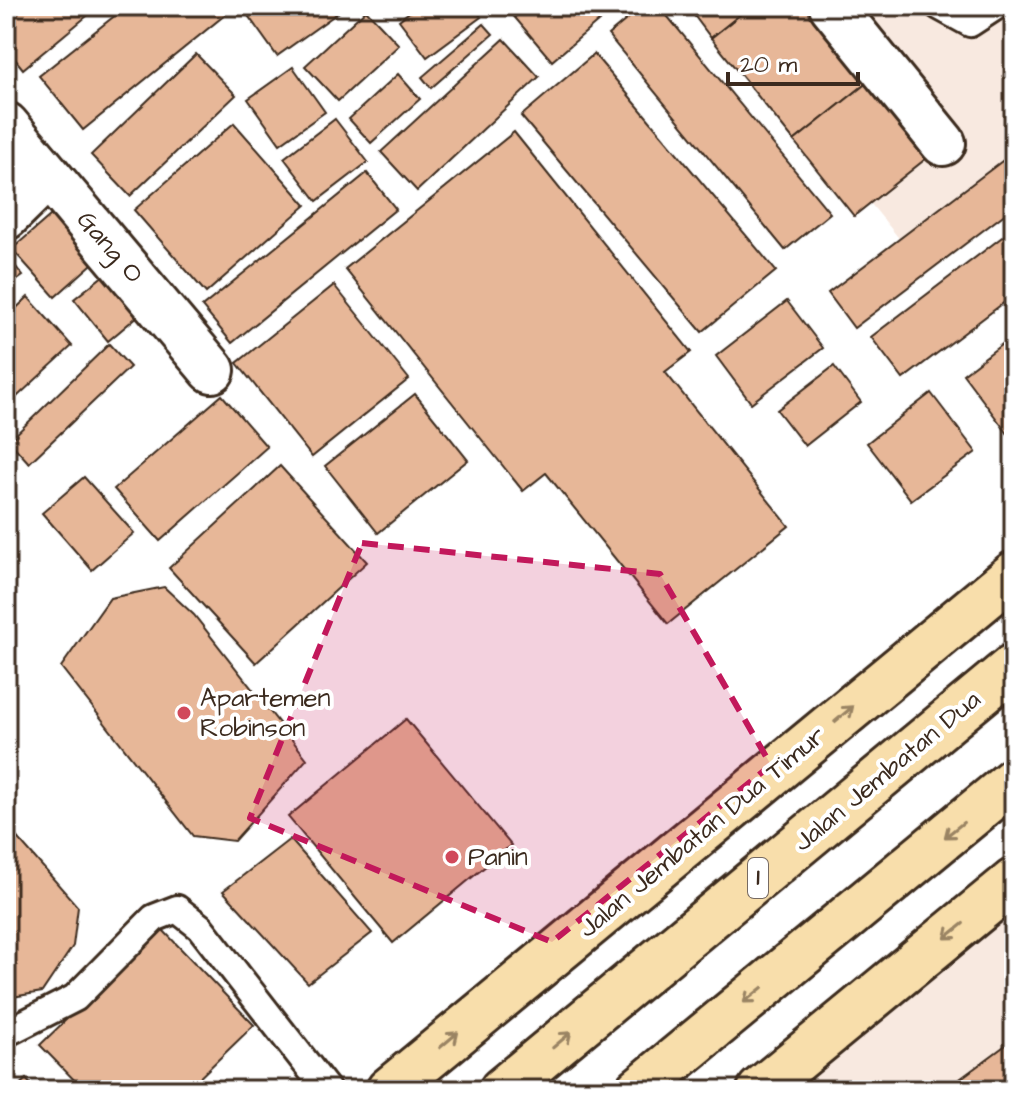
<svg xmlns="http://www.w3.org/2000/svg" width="1020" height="1096" viewBox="0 0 1020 1096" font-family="'Architects Daughter',sans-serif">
	<rect width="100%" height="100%" fill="#fff"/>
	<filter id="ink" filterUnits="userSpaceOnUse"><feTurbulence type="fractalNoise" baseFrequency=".0125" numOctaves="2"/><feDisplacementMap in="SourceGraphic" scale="16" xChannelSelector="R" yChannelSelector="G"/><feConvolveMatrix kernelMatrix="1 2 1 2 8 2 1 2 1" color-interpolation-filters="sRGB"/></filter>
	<g filter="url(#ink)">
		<!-- built -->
		<g fill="#f8e9e0">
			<polygon points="709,6 1014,6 1014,158 902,242"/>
			<polygon points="1014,907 1014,1090 797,1090"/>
		</g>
		<!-- building -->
		<g fill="#e7b798" stroke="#3b2a1e" stroke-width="2">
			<polygon points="26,6 88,6 93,11 23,69 6,48 6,22"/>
			<polygon points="127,6 220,6 226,14 83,130 39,76"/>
			<polygon points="250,6 335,6 339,12 277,56 244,10"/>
			<polygon points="417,6 473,6 481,17 427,57 399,20"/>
			<polygon points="505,6 610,6 613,9 552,61"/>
			<polygon points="643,6 659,6 830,213 785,250 608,35"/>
			<polygon points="687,6 751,6 711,38"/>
			<polygon points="751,6 824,6 878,74 794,141 711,38"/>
			<polygon points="366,10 399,45 338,101 305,66"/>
			<polygon points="484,24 493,34 431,88 422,77"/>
			<polygon points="504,39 539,77 417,191 381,152"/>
			<polygon points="196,54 236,95 130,196 91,155"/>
			<polygon points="594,54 776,271 702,332 521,116"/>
			<polygon points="293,67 325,112 280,144 248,99"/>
			<polygon points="398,74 420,99 371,143 349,119"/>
			<polygon points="878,74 938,149 854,216 794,141"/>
			<polygon points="335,119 368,162 317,201 284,158"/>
			<polygon points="234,123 306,205 206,293 134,210"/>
			<polygon points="514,132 691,352 665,372 789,526 668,624 546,473 523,491 345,269"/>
			<polygon points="1014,152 1014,207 854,328 828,293"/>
			<polygon points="367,173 396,209 232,343 202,307"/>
			<polygon points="65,203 109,249 55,297 12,249"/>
			<polygon points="1014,228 1014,295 903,379 871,337"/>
			<polygon points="6,254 23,276 6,288"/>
			<polygon points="119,263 152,304 108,341 74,299"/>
			<polygon points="334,285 409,379 312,457 237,363"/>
			<polygon points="28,297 72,346 6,407 6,318"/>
			<polygon points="787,301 823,348 751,403 716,356"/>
			<polygon points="1014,335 1014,442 963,374"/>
			<polygon points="109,344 130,367 29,463 9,441"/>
			<polygon points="834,366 861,402 805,446 777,410"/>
			<polygon points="931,393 976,452 911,500 867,443"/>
			<polygon points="415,394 468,460 378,533 325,466"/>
			<polygon points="222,395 267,447 160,541 114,489"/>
			<polygon points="280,466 367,562 256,663 169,568"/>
			<polygon points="84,477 134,533 92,570 42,513"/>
			<polygon points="164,587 194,615 307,759 234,841 193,836 61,667 110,598"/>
			<polygon points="406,719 511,845 393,943 288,817"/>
			<polygon points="6,825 78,907 73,946 42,992 6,998"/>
			<polygon points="290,839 372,933 308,983 223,891"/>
			<polygon points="161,928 254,1025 187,1090 84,1090 40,1045"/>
			<polygon points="1014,1039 1014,1090 945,1090"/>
			<polygon points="26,1079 36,1090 14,1090"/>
		</g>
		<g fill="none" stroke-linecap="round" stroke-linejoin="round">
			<defs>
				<g id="lane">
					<polyline points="939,6 970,23 996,6"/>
					<polyline points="6,1033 75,998 154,918 177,909 200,927 327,1090"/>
				</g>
				<g id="street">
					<polyline points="832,6 943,143"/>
					<polyline points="6,125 212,370"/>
					<polyline points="6,217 48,176"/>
				</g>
				<g id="primary">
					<polyline points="389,1090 1014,574"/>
					<polyline points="760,1090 1014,881"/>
				</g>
				<g id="highway">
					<polyline points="502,1090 1014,666"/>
					<polyline points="638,1090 1014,780"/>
				</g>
			</defs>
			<!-- lane casing -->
			<use href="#lane" stroke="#3b2a1e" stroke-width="32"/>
			<!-- street casing -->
			<use href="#street" stroke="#3b2a1e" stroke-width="50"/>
			<!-- primary casing -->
			<use href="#primary" stroke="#3b2a1e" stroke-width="50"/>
			<!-- highway casing -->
			<use href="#highway" stroke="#3b2a1e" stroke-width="50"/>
			<!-- lane -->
			<use href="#lane" stroke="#fff" stroke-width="26"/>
			<!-- street -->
			<use href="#street" stroke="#fff" stroke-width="44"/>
			<!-- primary -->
			<use href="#primary" stroke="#f8deab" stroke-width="44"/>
			<!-- highway -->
			<use href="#highway" stroke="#f8deab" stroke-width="44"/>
		</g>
		<!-- one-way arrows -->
		<defs><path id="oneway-shaft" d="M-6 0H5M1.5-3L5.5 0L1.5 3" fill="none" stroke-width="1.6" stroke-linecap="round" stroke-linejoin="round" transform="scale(2)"/></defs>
		<g stroke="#9a8464">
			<use href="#oneway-shaft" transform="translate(844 714) rotate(-40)"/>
			<use href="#oneway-shaft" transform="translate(954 830) rotate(141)"/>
			<use href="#oneway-shaft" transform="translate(954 931) rotate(141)"/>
			<use href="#oneway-shaft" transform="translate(753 995) rotate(141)"/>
			<use href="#oneway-shaft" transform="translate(449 1040) rotate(-40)"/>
			<use href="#oneway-shaft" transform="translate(562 1040) rotate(-40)"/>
		</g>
	</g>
	<!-- marked area -->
	<path fill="#c2185b" fill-opacity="0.2" stroke="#c2185b" stroke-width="6" stroke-dasharray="16 10" stroke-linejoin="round" d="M362,543l298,31 111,191 -219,177 -302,-124z"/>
	<!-- markers -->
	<g fill="#d1495b" stroke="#fff" stroke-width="3">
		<circle cx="184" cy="713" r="8"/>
		<circle cx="452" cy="857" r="8"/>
	</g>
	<g text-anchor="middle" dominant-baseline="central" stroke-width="8" stroke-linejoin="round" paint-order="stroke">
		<!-- shield labels -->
		<rect fill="#fff" stroke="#766a62" stroke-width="2" x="748" y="858" width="20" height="40" rx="6"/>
		<g font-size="24" font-weight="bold" fill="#3b2a1e">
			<text x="758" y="878">1</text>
		</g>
		<!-- street labels -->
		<g font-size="26" fill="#3b2a1e" stroke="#fff">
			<text transform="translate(110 247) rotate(49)">Gang O</text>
			<text transform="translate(887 771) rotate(-40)">Jalan Jembatan Dua</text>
			<text transform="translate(702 832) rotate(-40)">Jalan Jembatan Dua Timur</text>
		</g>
		<!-- poi labels -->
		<g font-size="26" fill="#3b2a1e" stroke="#fff" text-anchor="start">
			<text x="200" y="698">Apartemen<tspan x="200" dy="30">Robinson</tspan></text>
			<text x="468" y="857">Panin</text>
		</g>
	</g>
	<!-- margin -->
	<rect width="1020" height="1096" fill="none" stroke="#fff" stroke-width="32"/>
	<rect x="16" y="16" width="988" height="1064" fill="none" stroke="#3b2a1e" stroke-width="3" filter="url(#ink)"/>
	<!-- scale -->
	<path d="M728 72v12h130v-12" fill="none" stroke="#3b2a1e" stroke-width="4"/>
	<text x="740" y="72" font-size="24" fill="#3b2a1e" stroke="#ffffff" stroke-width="6" paint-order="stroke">20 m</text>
</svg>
